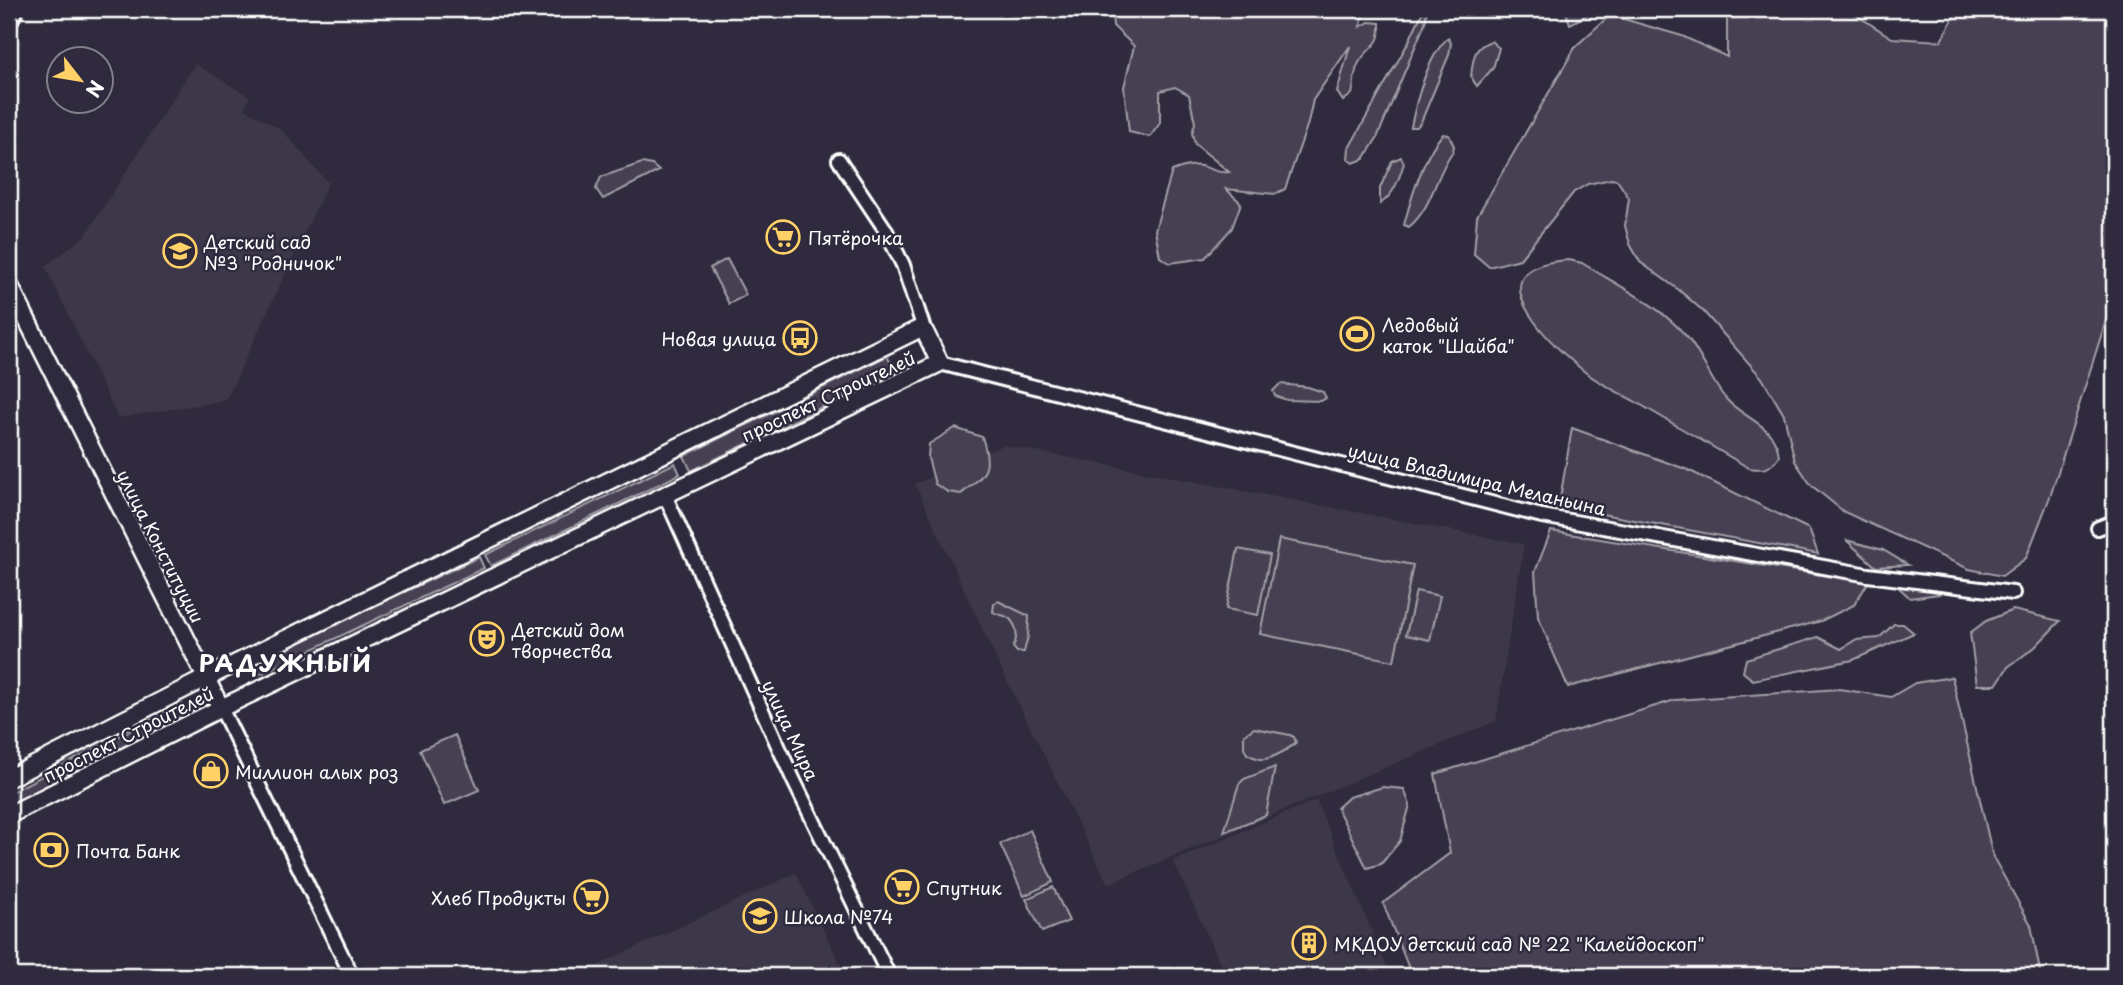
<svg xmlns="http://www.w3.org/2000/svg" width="2123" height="985" viewBox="0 0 2123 985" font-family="'Playpen Sans',sans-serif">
	<rect width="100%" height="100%" fill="#2f2a3d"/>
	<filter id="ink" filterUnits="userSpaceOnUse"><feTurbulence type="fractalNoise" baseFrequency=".0143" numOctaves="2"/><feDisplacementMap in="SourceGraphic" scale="14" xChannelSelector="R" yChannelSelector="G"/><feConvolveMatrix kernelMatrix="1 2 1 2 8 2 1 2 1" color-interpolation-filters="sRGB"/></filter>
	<g filter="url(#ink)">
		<!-- built -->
		<g fill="#3c3749">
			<polygon points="195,64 250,97 244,108 283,131 328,183 226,400 118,418 45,266 85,236"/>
			<polygon points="1003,445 1524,544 1496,721 1108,884 1005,677 915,484"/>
			<polygon points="1316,800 1391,976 1226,976 1173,861"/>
			<polygon points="796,873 846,976 577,976 613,958"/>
		</g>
		<!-- green -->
		<g fill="#464152" stroke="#a2a0a8" stroke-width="2">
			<path d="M1112,9h253l-5,18 9,-5 11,1c1,24 -9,21 -20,38 -7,10 -5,22 -8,33l-9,7 -6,-9 13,-46 -37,54 -5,23 -23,66 -10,5 -49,-5 15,14 -9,25 -27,30 -35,5 -10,-6 -5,-27 17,-59c9,-3 18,-7 29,-5 10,2 17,8 28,6l-34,-28 -3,-11 3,-10 -6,-28 -14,-8 -15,4v32l-10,14 -21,-5 -5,-45 10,-41 -21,-20z"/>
			<polygon points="1565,9 1591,9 1591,13 1570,24"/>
			<polygon points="1752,9 1847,9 1892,38 1941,41 1958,9 2114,9 2114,295 2051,494 2026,558 2002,576 1969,569 1844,512 1811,485 1795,461 1784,415 1762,378 1703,311 1679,290 1640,262 1630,244 1625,226 1629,198 1617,180 1611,179 1588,184 1574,192 1520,259 1489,267 1474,254 1477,216 1576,46 1610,15 1682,36 1727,57 1727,17"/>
			<polygon points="1427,11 1425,23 1377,138 1364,159 1353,163 1348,159 1349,148 1408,43 1422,13"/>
			<path d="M1448,38l3,5 -2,12 -28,67 -4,5h-6c5,-26 17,-72 37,-89z"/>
			<path d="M1491,41l8,7 -6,20 -16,18 -6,-9c2,-18 2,-30 20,-36z"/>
			<path d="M1443,134l6,1 5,11 -1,5c-18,24 -20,56 -44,76l-5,-2c7,-27 20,-71 39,-91z"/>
			<path d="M1401,157l3,6c-5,16 -10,32 -24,41v-16l12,-27z"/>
			<polygon points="642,163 652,165 659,171 603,199 596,189 601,177"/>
			<polygon points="727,259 746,295 729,304 710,268"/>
			<path d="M1569,260l13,3c35,22 78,42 105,74 15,18 25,47 40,63 19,20 50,26 52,57 -10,13 -15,13 -30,11 -38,-22 -75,-44 -113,-66 -16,-9 -36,-18 -51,-30 -38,-31 -116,-106 -16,-112z"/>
			<polygon points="887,356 895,371 691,471 684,456"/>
			<polygon points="1280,384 1308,387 1323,392 1326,398 1321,401 1287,400 1275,396 1273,391"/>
			<path d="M955,428l27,9c11,33 4,37 -21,57l-13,-2 -13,-8 -7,-26 1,-14z"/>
			<polygon points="1572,428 1688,470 1809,529 1818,554 1575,509 1560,499"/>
			<polygon points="675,463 680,474 491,566 485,555"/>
			<polygon points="1551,531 1833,577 1869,581 1854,605 1821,621 1568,687 1538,617 1535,572"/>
			<polygon points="1279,539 1413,565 1394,661 1260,634"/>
			<polygon points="1846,540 1883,550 1908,565 1876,567"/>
			<polygon points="1238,549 1270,555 1258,615 1226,609"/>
			<polygon points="479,557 484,568 254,677 249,665"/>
			<polygon points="1895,584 1933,588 1939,594 1910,598"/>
			<polygon points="1416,591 1440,596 1430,640 1406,635"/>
			<path d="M998,601l31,15 -1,20 -4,16h-7l-4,-5c5,-11 5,-19 -3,-28 -4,-4 -12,-4 -17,-7l1,-8z"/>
			<polygon points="2013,610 2060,621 2035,647 2008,667 1996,685 1977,685 1970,633 1986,621"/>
			<polygon points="1894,624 1903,624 1914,633 1853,660 1753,680 1743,672 1746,659 1818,637 1841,649 1855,640 1879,638"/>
			<polygon points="1952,677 1993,857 2031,925 2041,976 1412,976 1383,903 1450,853 1435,774 1675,700 1839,689 1891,697 1915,683"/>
			<polygon points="182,704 188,715 9,807 9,793"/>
			<path d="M1254,728l36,7 4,2 2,5c-6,7 -23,16 -32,17 -5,1 -12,-3 -17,-5l-3,-6v-13z"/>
			<polygon points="455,735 479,790 444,805 420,750"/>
			<polygon points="1275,767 1266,815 1224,832 1239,784 1244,779"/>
			<polygon points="1383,787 1404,789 1410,805 1400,841 1381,864 1367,868 1337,808 1349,797"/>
			<polygon points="1030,830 1053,882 1024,896 1000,844"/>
			<polygon points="1053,887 1069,921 1042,932 1026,899"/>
		</g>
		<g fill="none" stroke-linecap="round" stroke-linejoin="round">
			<defs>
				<g id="minor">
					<polyline points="839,160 885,229 903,265 925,332"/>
					<polyline points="940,363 1542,516 1868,575 2013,593"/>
					<polyline points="665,495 794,781 889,976"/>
					<polyline points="2098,528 2114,522"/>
					<polyline points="221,708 352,976"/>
				</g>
				<g id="tertiary">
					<polyline points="9,21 15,9"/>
					<polyline points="9,284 221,708"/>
					<polyline points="9,778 206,678 919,329 925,332 940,363 221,708 9,815"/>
				</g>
			</defs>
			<!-- minor casing -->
			<use href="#minor" stroke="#fff" stroke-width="18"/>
			<!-- tertiary casing -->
			<use href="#tertiary" stroke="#fff" stroke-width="21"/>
			<!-- minor -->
			<use href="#minor" stroke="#2f2a3d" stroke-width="12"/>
			<!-- tertiary -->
			<use href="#tertiary" stroke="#2f2a3d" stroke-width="16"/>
		</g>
	</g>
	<!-- icons -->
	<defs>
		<symbol id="supermarket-ring" viewBox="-11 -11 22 22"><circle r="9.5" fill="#2f2a3d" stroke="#ffd166" stroke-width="1.5"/><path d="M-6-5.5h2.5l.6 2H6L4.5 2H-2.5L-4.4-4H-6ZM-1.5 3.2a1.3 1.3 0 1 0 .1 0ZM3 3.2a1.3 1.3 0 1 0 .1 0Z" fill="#ffd166"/></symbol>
		<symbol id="school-ring" viewBox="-11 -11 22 22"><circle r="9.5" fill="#2f2a3d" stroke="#ffd166" stroke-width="1.5"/><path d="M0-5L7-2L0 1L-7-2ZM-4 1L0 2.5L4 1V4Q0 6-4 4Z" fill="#ffd166"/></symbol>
		<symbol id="stadium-ring" viewBox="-11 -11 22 22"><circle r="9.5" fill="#2f2a3d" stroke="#ffd166" stroke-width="1.5"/><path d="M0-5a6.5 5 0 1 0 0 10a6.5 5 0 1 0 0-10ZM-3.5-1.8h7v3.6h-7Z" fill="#ffd166"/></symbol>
		<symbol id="bus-ring" viewBox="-11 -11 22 22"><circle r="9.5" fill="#2f2a3d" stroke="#ffd166" stroke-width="1.5"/><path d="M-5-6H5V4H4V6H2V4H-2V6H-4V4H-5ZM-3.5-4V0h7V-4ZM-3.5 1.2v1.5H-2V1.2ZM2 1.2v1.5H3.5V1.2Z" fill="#ffd166"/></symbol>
		<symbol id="theatre-ring" viewBox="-11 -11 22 22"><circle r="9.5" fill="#2f2a3d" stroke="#ffd166" stroke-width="1.5"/><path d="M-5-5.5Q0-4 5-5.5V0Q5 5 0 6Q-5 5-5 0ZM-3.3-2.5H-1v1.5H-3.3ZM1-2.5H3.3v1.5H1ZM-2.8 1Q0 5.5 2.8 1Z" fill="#ffd166"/></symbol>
		<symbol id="shop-ring" viewBox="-11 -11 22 22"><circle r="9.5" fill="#2f2a3d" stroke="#ffd166" stroke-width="1.5"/><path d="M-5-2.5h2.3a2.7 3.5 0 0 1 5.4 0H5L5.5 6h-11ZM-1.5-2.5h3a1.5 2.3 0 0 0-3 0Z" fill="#ffd166"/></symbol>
		<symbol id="bank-ring" viewBox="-11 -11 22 22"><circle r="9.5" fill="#2f2a3d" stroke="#ffd166" stroke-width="1.5"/><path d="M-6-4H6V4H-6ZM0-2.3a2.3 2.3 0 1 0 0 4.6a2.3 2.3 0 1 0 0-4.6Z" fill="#ffd166"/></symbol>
		<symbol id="building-ring" viewBox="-11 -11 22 22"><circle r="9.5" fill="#2f2a3d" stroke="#ffd166" stroke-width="1.5"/><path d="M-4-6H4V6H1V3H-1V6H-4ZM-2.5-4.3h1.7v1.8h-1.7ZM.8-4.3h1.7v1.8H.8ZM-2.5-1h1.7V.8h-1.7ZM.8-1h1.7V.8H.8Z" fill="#ffd166"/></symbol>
	</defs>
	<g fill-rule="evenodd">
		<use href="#supermarket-ring" x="764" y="218" width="38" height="38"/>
		<use href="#school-ring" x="161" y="232" width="38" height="38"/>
		<use href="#stadium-ring" x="1338" y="315" width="38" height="38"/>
		<use href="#bus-ring" x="781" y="319" width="38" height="38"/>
		<use href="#theatre-ring" x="468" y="620" width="38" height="38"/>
		<use href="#shop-ring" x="192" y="752" width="38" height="38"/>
		<use href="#bank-ring" x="32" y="831" width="38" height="38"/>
		<use href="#supermarket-ring" x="883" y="868" width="38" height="38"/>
		<use href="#supermarket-ring" x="572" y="878" width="38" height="38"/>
		<use href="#school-ring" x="741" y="897" width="38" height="38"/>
		<use href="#building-ring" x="1290" y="924" width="38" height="38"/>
	</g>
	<g text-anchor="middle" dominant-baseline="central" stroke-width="5" stroke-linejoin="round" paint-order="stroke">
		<!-- poi labels -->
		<g font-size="18" fill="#fff" stroke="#2f2a3d" text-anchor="start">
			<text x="808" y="237">Пятёрочка</text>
			<text x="204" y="241">Детский сад<tspan x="204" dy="21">№3 "Родничок"</tspan></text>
			<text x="1382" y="324">Ледовый<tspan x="1382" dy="21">каток "Шайба"</tspan></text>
			<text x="776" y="338" text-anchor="end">Новая улица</text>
			<text x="512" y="629">Детский дом<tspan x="512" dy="21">творчества</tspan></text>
			<text x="235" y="771">Миллион алых роз</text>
			<text x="76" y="850">Почта Банк</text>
			<text x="926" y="887">Спутник</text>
			<text x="566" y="897" text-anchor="end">Хлеб Продукты</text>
			<text x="784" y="916">Школа №74</text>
			<text x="1334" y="943">МКДОУ детский сад № 22 "Калейдоскоп"</text>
		</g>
		<!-- street labels -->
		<g font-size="18" fill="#fff" stroke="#2f2a3d">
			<text transform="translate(828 396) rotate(-25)">проспект Строителей</text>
			<text transform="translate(1477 479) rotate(13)">улица Владимира Меланьина</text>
			<text transform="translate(161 546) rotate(63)">улица Конституции</text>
			<text transform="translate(791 730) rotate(65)">улица Мира</text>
			<text transform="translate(128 734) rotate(-27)">проспект Строителей</text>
		</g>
		<!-- district labels -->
		<g font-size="24" font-weight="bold" letter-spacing="2" fill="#fff" stroke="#2f2a3d">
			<text x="286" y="662">РАДУЖНЫЙ</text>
		</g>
	</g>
	<!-- margin -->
	<rect width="2123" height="985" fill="none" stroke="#2f2a3d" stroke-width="35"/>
	<rect x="18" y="18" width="2088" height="950" fill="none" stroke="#fff" stroke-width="2.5" filter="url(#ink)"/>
	<!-- north arrow -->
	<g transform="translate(80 80) rotate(121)"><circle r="33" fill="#2f2a3d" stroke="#827f8b" stroke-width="2"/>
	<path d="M0-5L12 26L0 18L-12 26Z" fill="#ffd166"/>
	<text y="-10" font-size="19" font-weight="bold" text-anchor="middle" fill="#ffffff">N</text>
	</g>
</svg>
